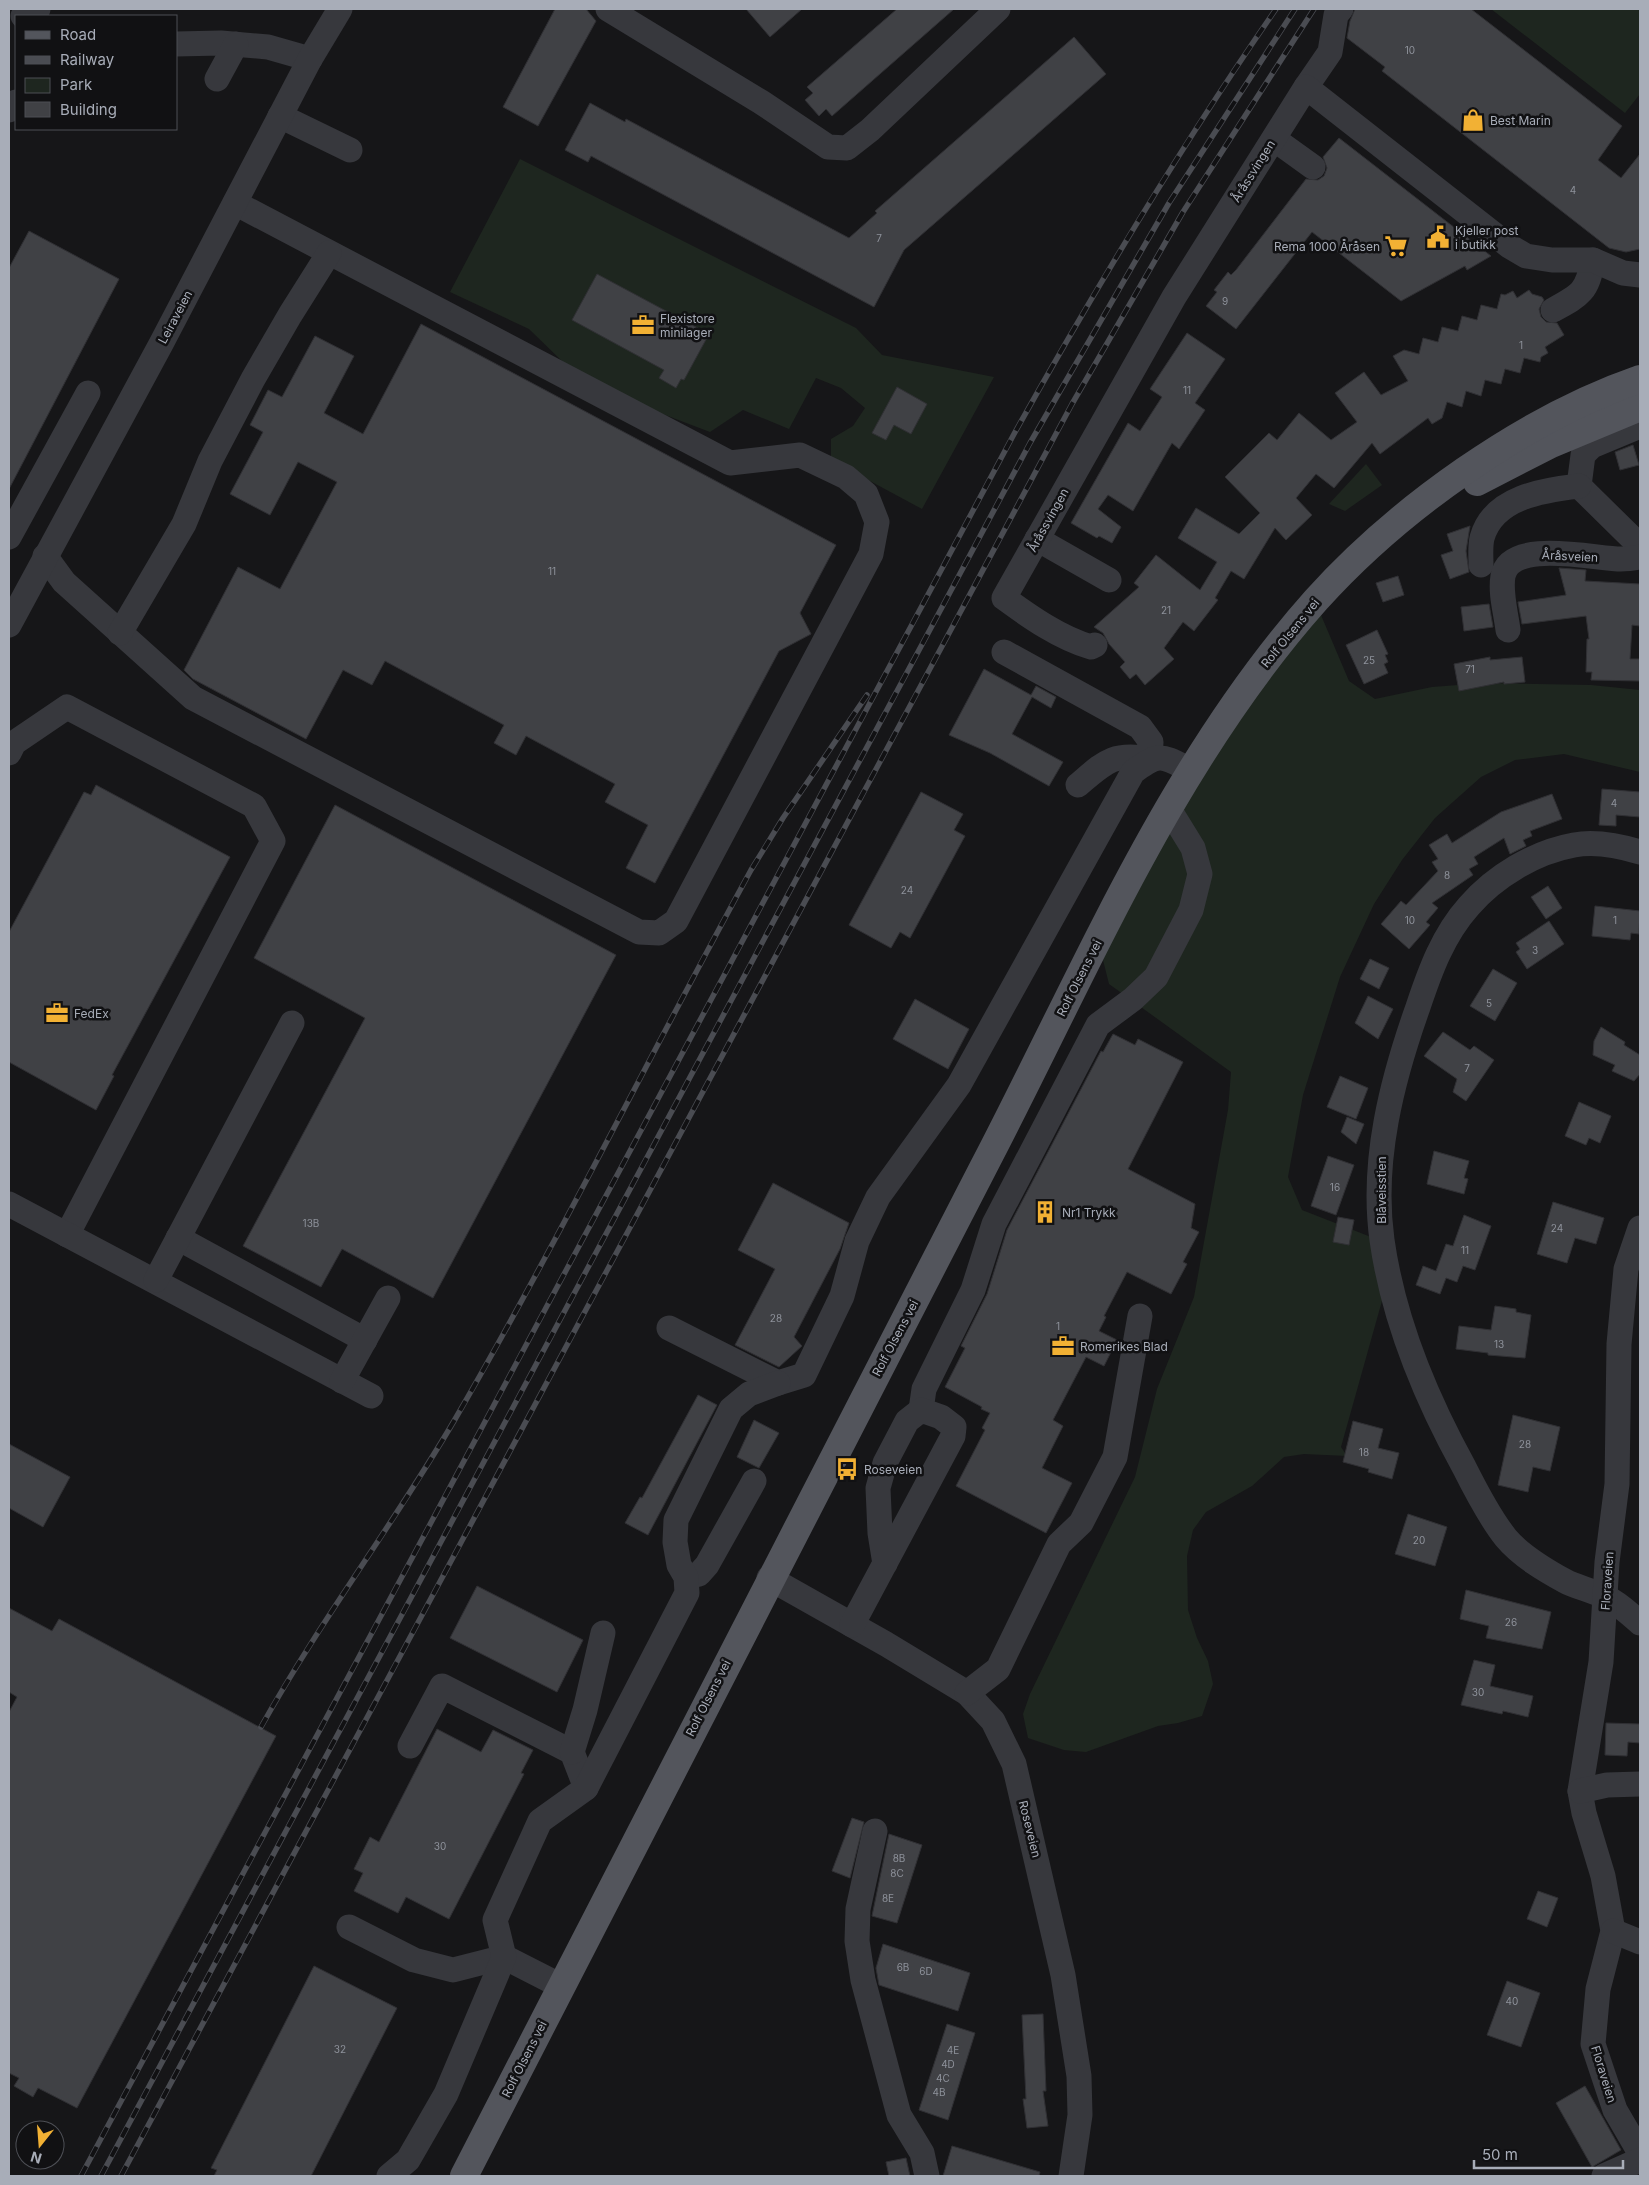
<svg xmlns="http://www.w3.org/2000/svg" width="1649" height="2185" viewBox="0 0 1649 2185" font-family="Inter,sans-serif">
	<rect width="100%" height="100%" fill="#161618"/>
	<!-- green -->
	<g fill="#1e261f">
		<polygon points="1491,9 1640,9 1640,94 1625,113"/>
		<polygon points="520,159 856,328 882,355 994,377 922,509 831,460 831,439 853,426 865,408 841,388 816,378 789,429 743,410 710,432 618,397 564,363 529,329 450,292"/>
		<polygon points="1366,464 1382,485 1345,511 1329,504"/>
		<polygon points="1318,608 1349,681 1375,699 1432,687 1484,683 1591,685 1640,690 1640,772 1564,754 1515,760 1481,777 1435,818 1402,860 1374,904 1340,977 1303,1095 1288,1177 1302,1210 1371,1237 1387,1283 1341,1447 1347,1456 1304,1454 1284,1457 1252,1486 1206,1512 1193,1530 1187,1556 1188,1610 1197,1638 1208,1661 1213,1684 1202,1716 1178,1723 1158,1726 1086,1752 1064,1750 1028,1738 1023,1714 1030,1694 1135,1477 1157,1389 1194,1297 1228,1110 1231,1072 1109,984 1103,960 1109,943 1197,781"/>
	</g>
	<!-- building -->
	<g fill="#404145" stroke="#303034">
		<polygon points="555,9 586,9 596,21 538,126 503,107"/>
		<polygon points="746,9 802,9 770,37"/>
		<polygon points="897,9 954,9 832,116 826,109 819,116 805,100 813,93 807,87"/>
		<polygon points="1355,9 1471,9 1622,126 1598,160 1621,178 1640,154 1640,249 1626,252 1609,248 1382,71 1385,67 1347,38 1350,21"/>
		<polygon points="1074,37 1106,74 904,250 874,307 591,156 588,162 565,150 590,103 625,122 626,119 849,238 877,213 875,211"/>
		<polygon points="1339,138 1491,256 1467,270 1465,266 1401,301 1312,232 1236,329 1206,306 1217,292 1214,290 1228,272 1231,275 1236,270 1306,179 1318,180 1324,176 1327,168 1323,157"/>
		<polygon points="29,231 119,279 9,489 9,268"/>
		<polygon points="597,274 709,334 684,380 681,379 676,388 659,378 664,370 572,320"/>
		<polygon points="1529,290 1532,294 1542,297 1544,300 1539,309 1541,317 1546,322 1557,323 1564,335 1545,347 1548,353 1541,357 1540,362 1524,358 1520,373 1505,369 1501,384 1485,380 1481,396 1466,391 1462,407 1447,402 1442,418 1432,424 1428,418 1380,454 1372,443 1334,488 1316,474 1296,498 1312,515 1286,540 1275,528 1244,579 1231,571 1215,598 1218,600 1194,631 1183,622 1164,648 1174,659 1145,685 1136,674 1130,679 1120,667 1125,662 1109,644 1103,633 1094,627 1139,587 1134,583 1156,555 1200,590 1217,562 1178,538 1196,508 1239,534 1260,513 1225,477 1269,433 1277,440 1299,413 1331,440 1357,422 1335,393 1364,372 1381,395 1408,381 1393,356 1404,350 1419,354 1423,338 1438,342 1442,327 1458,331 1462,316 1477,320 1481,305 1497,309 1501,294 1505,295 1513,291 1517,298"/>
		<polygon points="421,324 836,545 800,613 811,634 779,651 655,883 626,868 648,825 605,802 615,784 526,736 516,755 494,743 504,725 385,661 372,685 343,670 306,739 193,679 184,670 238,567 280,589 337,482 298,462 270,515 230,494 263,432 250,425 268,390 282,397 315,336 354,356 324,413 363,434"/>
		<polygon points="1187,333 1225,359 1195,403 1205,410 1179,449 1172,443 1133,511 1108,495 1098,509 1121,527 1112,543 1099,536 1097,538 1071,523 1128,423 1140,431 1162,397 1150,389"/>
		<polygon points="897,387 927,404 911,434 894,425 886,440 872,433"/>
		<polygon points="1633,445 1639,465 1620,470 1615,452"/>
		<polygon points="1470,526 1466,551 1469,572 1450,579 1441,555 1453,551 1447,534"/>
		<polygon points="1559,568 1586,570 1585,581 1640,584 1640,626 1632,625 1630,659 1640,659 1640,681 1591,680 1592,672 1586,672 1587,639 1589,639 1586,616 1522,624 1518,602 1566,595"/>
		<polygon points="1398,576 1404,595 1383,602 1376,583"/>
		<polygon points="1489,604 1493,627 1464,631 1461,607"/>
		<polygon points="1377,630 1388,654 1385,655 1388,662 1384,664 1388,673 1364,684 1346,645"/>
		<polygon points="1490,657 1490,660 1522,657 1525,682 1504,684 1504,682 1459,691 1454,664"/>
		<polygon points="984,669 1031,695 1036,686 1056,697 1051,708 1032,697 1012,734 1063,762 1049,786 990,753 949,735"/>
		<polygon points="96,785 230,857 112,1075 114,1076 96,1110 9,1062 9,932 84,792 91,795"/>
		<polygon points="1602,789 1640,792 1640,817 1616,815 1616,826 1599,825"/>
		<polygon points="921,792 963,814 954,830 965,836 910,938 900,932 891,948 849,925"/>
		<polygon points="1552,794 1562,819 1530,831 1532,836 1523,840 1526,846 1510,854 1504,838 1474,857 1478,864 1469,869 1473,875 1432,903 1438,908 1426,922 1430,925 1409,949 1381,924 1401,901 1406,905 1438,871 1432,862 1438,859 1429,845 1447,834 1452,843 1501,812"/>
		<polygon points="335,805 616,955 433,1298 342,1249 321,1287 243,1246 365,1018 254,958"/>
		<polygon points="1548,886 1562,908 1546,919 1531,897"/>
		<polygon points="1595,906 1640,911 1639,934 1631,933 1630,940 1592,936"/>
		<polygon points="1549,921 1564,944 1527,969 1516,952 1520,949 1516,943"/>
		<polygon points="1370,959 1389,968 1379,989 1360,979"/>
		<polygon points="1493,969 1517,983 1495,1021 1470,1006"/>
		<polygon points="1368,996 1393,1009 1378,1039 1355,1023"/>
		<polygon points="915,999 969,1029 948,1069 893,1039"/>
		<polygon points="1601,1027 1625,1042 1624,1045 1640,1055 1640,1074 1634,1081 1612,1071 1615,1065 1593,1055 1594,1041"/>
		<polygon points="1443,1032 1470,1050 1474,1046 1494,1060 1466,1101 1453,1092 1457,1079 1424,1056"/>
		<polygon points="1113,1034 1135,1045 1138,1039 1183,1062 1128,1169 1195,1204 1191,1228 1199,1232 1183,1262 1187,1264 1171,1294 1127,1272 1104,1316 1106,1317 1099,1331 1117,1340 1104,1366 1086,1357 1053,1420 1063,1426 1042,1468 1072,1483 1046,1533 956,1486 985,1430 982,1428 990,1413 981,1409 982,1407 945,1387 965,1348 961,1346 987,1294 1007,1230 1101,1051 1103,1052"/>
		<polygon points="1340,1076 1368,1088 1356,1119 1327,1107"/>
		<polygon points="1579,1102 1611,1116 1600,1143 1589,1138 1586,1145 1565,1136"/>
		<polygon points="1347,1117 1364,1124 1356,1144 1341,1132"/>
		<polygon points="1434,1151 1469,1161 1464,1178 1468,1179 1464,1194 1427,1184"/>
		<polygon points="1328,1156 1354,1165 1336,1215 1311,1206"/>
		<polygon points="773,1183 849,1223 840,1249 794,1337 802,1346 779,1367 735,1345 775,1269 738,1250"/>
		<polygon points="1553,1202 1604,1218 1596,1244 1575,1238 1567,1263 1537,1254"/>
		<polygon points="1464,1215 1491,1226 1475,1270 1463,1266 1457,1282 1446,1278 1440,1294 1416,1285 1423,1266 1436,1271 1446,1244 1453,1246"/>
		<polygon points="1338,1217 1354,1220 1349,1245 1333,1242"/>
		<polygon points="1495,1306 1516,1309 1516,1312 1531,1315 1525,1358 1488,1355 1488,1353 1456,1349 1459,1326 1491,1330"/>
		<polygon points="698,1395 717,1405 648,1535 625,1523 640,1497 642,1498"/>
		<polygon points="1513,1415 1560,1427 1550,1471 1533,1467 1528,1492 1498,1485"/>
		<polygon points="754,1420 779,1433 759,1468 737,1457"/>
		<polygon points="1353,1421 1383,1429 1378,1448 1399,1453 1392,1479 1368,1472 1369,1469 1343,1462"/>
		<polygon points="9,1444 70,1477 43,1527 9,1508"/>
		<polygon points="1408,1514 1447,1527 1435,1566 1395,1554"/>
		<polygon points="477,1586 583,1640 557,1692 450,1638"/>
		<polygon points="1466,1590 1551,1612 1542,1649 1486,1638 1489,1626 1460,1619"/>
		<polygon points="9,1608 52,1631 59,1619 276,1736 77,2108 38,2088 33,2097 14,2086 19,2078 9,2073 9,1712 17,1697 9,1692"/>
		<polygon points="1474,1660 1495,1665 1490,1686 1533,1696 1528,1717 1503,1711 1502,1714 1461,1705"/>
		<polygon points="1606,1723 1640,1724 1640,1743 1628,1742 1627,1756 1605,1755"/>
		<polygon points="437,1729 481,1752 493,1730 533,1750 521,1773 524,1774 449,1919 406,1897 398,1913 354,1891 363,1873 354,1869 370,1837 379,1842"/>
		<polygon points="852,1818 864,1822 850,1878 832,1871"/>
		<polygon points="889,1834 922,1845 897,1923 872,1916"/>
		<polygon points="1538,1891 1558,1898 1547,1927 1527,1919"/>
		<polygon points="883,1944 970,1973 958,2011 879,1985 876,1968"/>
		<polygon points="314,1966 397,2008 311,2176 214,2176 217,2170 211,2168"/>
		<polygon points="1507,1981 1540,1993 1521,2047 1487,2035"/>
		<polygon points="1043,2014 1046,2091 1043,2091 1048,2126 1027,2128 1023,2099 1026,2099 1022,2015"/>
		<polygon points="947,2024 975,2033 948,2120 919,2110"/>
		<polygon points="1585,2086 1621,2150 1592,2167 1556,2103"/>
		<polygon points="952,2146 1040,2172 1039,2176 943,2176"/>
		<polygon points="906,2158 910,2176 889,2176 886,2162"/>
	</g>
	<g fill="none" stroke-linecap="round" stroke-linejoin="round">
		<!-- minor -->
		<g stroke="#37383d" stroke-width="25">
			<polyline points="608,9 761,102 828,147 847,148 870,130 998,9"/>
			<polyline points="23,16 38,9"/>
			<polyline points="176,44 221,43 268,47 310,59"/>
			<polyline points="217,79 236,44"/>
			<polyline points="1306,87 1330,52 1336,15 1341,9"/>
			<polyline points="9,110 16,102"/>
			<polyline points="280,116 350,150"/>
			<polyline points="1274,139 1313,167"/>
			<path d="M1553,310c28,-15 34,-18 40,-50"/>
			<polyline points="1579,486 1583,455 1592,446 1640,426"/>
			<polyline points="1579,486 1640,546"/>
			<polyline points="9,537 88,393"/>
			<polyline points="1037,539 1109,580"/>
			<polyline points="45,556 64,582 193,698 639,932 659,933 676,921 871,554 877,522 866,494 846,477 800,455 730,463 235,203"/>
			<path d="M1481,565c0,-9 -1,-18 1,-27 11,-41 62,-48 97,-52"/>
			<polyline points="9,625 161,344 310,59 340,9"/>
			<path d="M1508,630c-2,-17 -8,-37 -5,-54 7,-38 92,-17 118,-17 7,0 13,-1 19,-2"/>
			<polyline points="120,633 184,524 210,461 253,379 290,315 329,253"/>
			<path d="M1095,645l-4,2c-31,-9 -61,-30 -87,-49l170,-301 132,-210 203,159 17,10 26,4h41l30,13 17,2"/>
			<path d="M1004,652l136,75 11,15 -1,17c-37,-7 -45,3 -72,26"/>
			<polyline points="9,753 14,743 67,707 254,806 273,841 67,1235"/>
			<path d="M1640,852c-20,-6 -45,-11 -66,-7 -39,7 -79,31 -105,61 -26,29 -39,65 -51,101 -26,73 -47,154 -36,233 11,78 44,158 82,227 12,24 26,51 42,71 15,18 39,32 59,43 11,6 26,9 38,15 14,6 26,17 37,27"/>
			<polyline points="9,1204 371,1396"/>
			<polyline points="1640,1228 1626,1269 1619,1344 1617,1484 1607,1562 1601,1662 1580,1791 1584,1813 1603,1876 1613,1931 1598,1989 1593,2044 1615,2110 1640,2153"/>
			<polyline points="178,1238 365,1340"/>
			<polyline points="156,1280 292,1023"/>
			<path d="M669,1328l109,55 26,-8 38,-79 15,-55 21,-44 81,-112 174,-313c28,-21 29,-16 59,-1"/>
			<polyline points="342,1381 388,1298"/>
			<polyline points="921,1410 924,1389 973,1290 994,1224 1098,1025 1133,999 1156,977 1191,910 1200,874 1193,848 1169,809"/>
			<polyline points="686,1577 699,1574 707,1565 754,1481"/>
			<polyline points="769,1578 886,1644 967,1693 993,1721 1014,1764 1063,1975 1079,2076 1080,2115 1071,2176"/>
			<polyline points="852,1625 953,1436 954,1427 941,1417 921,1410 907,1421 885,1463 878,1488 880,1533 885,1564"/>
			<polyline points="967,1693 998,1669 1059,1544 1081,1523 1115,1457 1140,1316"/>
			<polyline points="410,1746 442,1686 572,1752 586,1788"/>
			<polyline points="572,1752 585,1710 603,1633"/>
			<polyline points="1580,1791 1607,1785 1640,1784"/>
			<polyline points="875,1831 858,1909 857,1941 863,1980 899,2115 922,2153 927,2176"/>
			<polyline points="349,1927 414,1960 453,1970 504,1957 561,1986"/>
			<polyline points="1613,1931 1640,1942"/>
			<polyline points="389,2176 408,2160 446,2094 504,1957 495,1920 540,1821 586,1788 687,1593 686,1577 679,1565 675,1542 676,1520 731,1409 749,1394 778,1383"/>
			<polyline points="1604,2176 1640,2160"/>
		</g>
		<!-- major -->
		<g stroke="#53555c" stroke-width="28">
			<polyline points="1477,482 1551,444 1640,407"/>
			<path d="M464,2176c172,-336 345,-672 519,-1008 101,-193 186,-403 333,-568 82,-91 208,-181 324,-221"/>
		</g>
		<defs>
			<g id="rail">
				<path d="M261,1727c59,-106 132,-202 193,-306 105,-181 197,-368 297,-551l32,-52 84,-123"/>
				<path d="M81,2176l933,-1742c81,-145 167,-288 262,-425"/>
				<polyline points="101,2176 1030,443 1169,203 1295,9"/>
				<polyline points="121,2176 1072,404 1183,212 1314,9"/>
			</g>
		</defs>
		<!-- rail casing -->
		<use href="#rail" stroke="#4a4c52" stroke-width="5.5"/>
		<!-- rail -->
		<use href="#rail" stroke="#111113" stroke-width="4" stroke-dasharray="11" stroke-linecap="butt"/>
	</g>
	<!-- icons -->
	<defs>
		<symbol id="shop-bare" viewBox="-9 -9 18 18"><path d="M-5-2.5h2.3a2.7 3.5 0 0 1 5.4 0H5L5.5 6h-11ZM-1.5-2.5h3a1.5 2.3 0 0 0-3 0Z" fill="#f2b134" stroke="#111113" stroke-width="2.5" paint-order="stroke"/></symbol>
		<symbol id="civic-bare" viewBox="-9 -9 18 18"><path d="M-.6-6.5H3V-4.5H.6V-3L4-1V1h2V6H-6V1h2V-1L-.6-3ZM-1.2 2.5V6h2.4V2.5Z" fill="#f2b134" stroke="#111113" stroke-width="2.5" paint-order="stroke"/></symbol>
		<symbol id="supermarket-bare" viewBox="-9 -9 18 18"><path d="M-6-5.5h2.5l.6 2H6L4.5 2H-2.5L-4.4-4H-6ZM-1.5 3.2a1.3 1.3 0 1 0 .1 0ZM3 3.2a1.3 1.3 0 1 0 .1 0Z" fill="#f2b134" stroke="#111113" stroke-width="2.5" paint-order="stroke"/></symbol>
		<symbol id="office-bare" viewBox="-9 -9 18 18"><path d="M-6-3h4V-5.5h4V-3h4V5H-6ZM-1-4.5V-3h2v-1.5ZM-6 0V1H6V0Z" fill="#f2b134" stroke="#111113" stroke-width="2.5" paint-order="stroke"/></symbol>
		<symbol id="building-bare" viewBox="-9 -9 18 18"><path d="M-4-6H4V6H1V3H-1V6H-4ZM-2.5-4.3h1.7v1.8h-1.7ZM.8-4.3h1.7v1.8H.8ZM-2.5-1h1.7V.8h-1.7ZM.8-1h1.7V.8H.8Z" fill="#f2b134" stroke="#111113" stroke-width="2.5" paint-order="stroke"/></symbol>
		<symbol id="bus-bare" viewBox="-9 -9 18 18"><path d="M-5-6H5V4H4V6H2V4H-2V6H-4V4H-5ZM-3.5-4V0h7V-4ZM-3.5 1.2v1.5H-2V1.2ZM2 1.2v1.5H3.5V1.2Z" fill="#f2b134" stroke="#111113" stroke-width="2.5" paint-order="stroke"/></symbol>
	</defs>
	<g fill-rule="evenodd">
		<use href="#shop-bare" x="1457" y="104" width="32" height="32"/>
		<use href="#civic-bare" x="1422" y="221" width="32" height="32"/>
		<use href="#supermarket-bare" x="1380" y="230" width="32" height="32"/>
		<use href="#office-bare" x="627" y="309" width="32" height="32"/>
		<use href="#office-bare" x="41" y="997" width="32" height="32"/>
		<use href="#building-bare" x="1029" y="1196" width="32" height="32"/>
		<use href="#office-bare" x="1047" y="1330" width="32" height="32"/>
		<use href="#bus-bare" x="831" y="1453" width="32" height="32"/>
	</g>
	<g text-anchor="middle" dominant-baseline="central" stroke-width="5" stroke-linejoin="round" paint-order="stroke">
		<!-- number labels -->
		<g font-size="10" fill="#8e929b">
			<text x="1410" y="50">10</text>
			<text x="1573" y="190">4</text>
			<text x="879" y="238">7</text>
			<text x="1225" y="301">9</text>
			<text x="1521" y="345">1</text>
			<text x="1187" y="390">11</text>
			<text x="552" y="571">11</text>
			<text x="1166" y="610">21</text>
			<text x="1369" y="660">25</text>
			<text x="1470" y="669">71</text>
			<text x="1614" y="803">4</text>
			<text x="1447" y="875">8</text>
			<text x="907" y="890">24</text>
			<text x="1410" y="920">10</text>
			<text x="1615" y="920">1</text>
			<text x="1535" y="950">3</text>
			<text x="1489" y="1003">5</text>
			<text x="1467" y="1068">7</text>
			<text x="1335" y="1187">16</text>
			<text x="311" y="1223">13B</text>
			<text x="1557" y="1228">24</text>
			<text x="1465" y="1250">11</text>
			<text x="776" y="1318">28</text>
			<text x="1058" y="1326">1</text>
			<text x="1499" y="1344">13</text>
			<text x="1525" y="1444">28</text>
			<text x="1364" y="1452">18</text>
			<text x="1419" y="1540">20</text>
			<text x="1511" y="1622">26</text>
			<text x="1478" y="1692">30</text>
			<text x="440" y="1846">30</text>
			<text x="899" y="1858">8B</text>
			<text x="897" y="1873">8C</text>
			<text x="888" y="1898">8E</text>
			<text x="903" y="1967">6B</text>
			<text x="926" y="1971">6D</text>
			<text x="1512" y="2001">40</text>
			<text x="340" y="2049">32</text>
			<text x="953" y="2050">4E</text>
			<text x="948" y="2064">4D</text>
			<text x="943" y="2078">4C</text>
			<text x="939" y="2092">4B</text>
		</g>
		<!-- poi labels -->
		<g font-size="12" fill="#a8adb8" stroke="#111113" text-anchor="start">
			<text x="1490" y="120">Best Marin</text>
			<text x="1455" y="230">Kjeller post<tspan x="1455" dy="14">i butikk</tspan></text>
			<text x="1380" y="246" text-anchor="end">Rema 1000 Åråsen</text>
			<text x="660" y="318">Flexistore<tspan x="660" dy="14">minilager</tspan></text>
			<text x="74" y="1013">FedEx</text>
			<text x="1062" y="1212">Nr1 Trykk</text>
			<text x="1080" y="1346">Romerikes Blad</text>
			<text x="864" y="1469">Roseveien</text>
		</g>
		<!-- street labels -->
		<g font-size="12" fill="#a8adb8" stroke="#111113">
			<text transform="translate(1253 171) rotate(-58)">Åråssvingen</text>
			<text transform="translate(175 317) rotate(-62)">Leiraveien</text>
			<text transform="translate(1048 520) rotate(-61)">Åråssvingen</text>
			<text transform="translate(1570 556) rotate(3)">Åråsveien</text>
			<text transform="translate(1290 633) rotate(-51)">Rolf Olsens vei</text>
			<text transform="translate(1079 978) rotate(-63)">Rolf Olsens vei</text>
			<text transform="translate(1381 1190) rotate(-90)">Blåveisstien</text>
			<text transform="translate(895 1338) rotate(-62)">Rolf Olsens vei</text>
			<text transform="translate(1607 1581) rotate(-86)">Floraveien</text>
			<text transform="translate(708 1698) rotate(-63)">Rolf Olsens vei</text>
			<text transform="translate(1030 1829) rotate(76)">Roseveien</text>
			<text transform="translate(524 2059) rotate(-63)">Rolf Olsens vei</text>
			<text transform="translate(1604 2074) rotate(73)">Floraveien</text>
		</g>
	</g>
	<!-- border -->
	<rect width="1649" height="2185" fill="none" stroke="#a8adb8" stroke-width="20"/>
	<!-- legend -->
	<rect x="15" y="15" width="162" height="115" fill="#111113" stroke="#4d4f55"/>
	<rect x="25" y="31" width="25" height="8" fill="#53555c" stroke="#4d4f55"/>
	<text x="60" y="40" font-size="15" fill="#a8adb8">Road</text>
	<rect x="25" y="56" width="25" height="8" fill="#4a4c52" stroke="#4d4f55"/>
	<text x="60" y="65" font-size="15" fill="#a8adb8">Railway</text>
	<rect x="25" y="78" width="25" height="15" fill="#1e261f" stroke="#4d4f55"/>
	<text x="60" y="90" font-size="15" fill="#a8adb8">Park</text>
	<rect x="25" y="102" width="25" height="15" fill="#404145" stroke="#4d4f55"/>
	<text x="60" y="115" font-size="15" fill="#a8adb8">Building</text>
	<!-- north arrow -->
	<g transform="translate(40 2145) rotate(197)"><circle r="24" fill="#111113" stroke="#4d4f55"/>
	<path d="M0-4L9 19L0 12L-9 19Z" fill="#f2b134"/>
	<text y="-8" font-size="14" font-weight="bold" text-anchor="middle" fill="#a8adb8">N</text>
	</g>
	<!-- scale -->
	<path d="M1474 2160v8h149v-8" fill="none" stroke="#a8adb8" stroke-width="2.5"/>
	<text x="1482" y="2160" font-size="15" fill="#a8adb8" stroke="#111113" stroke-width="4" paint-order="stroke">50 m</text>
</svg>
